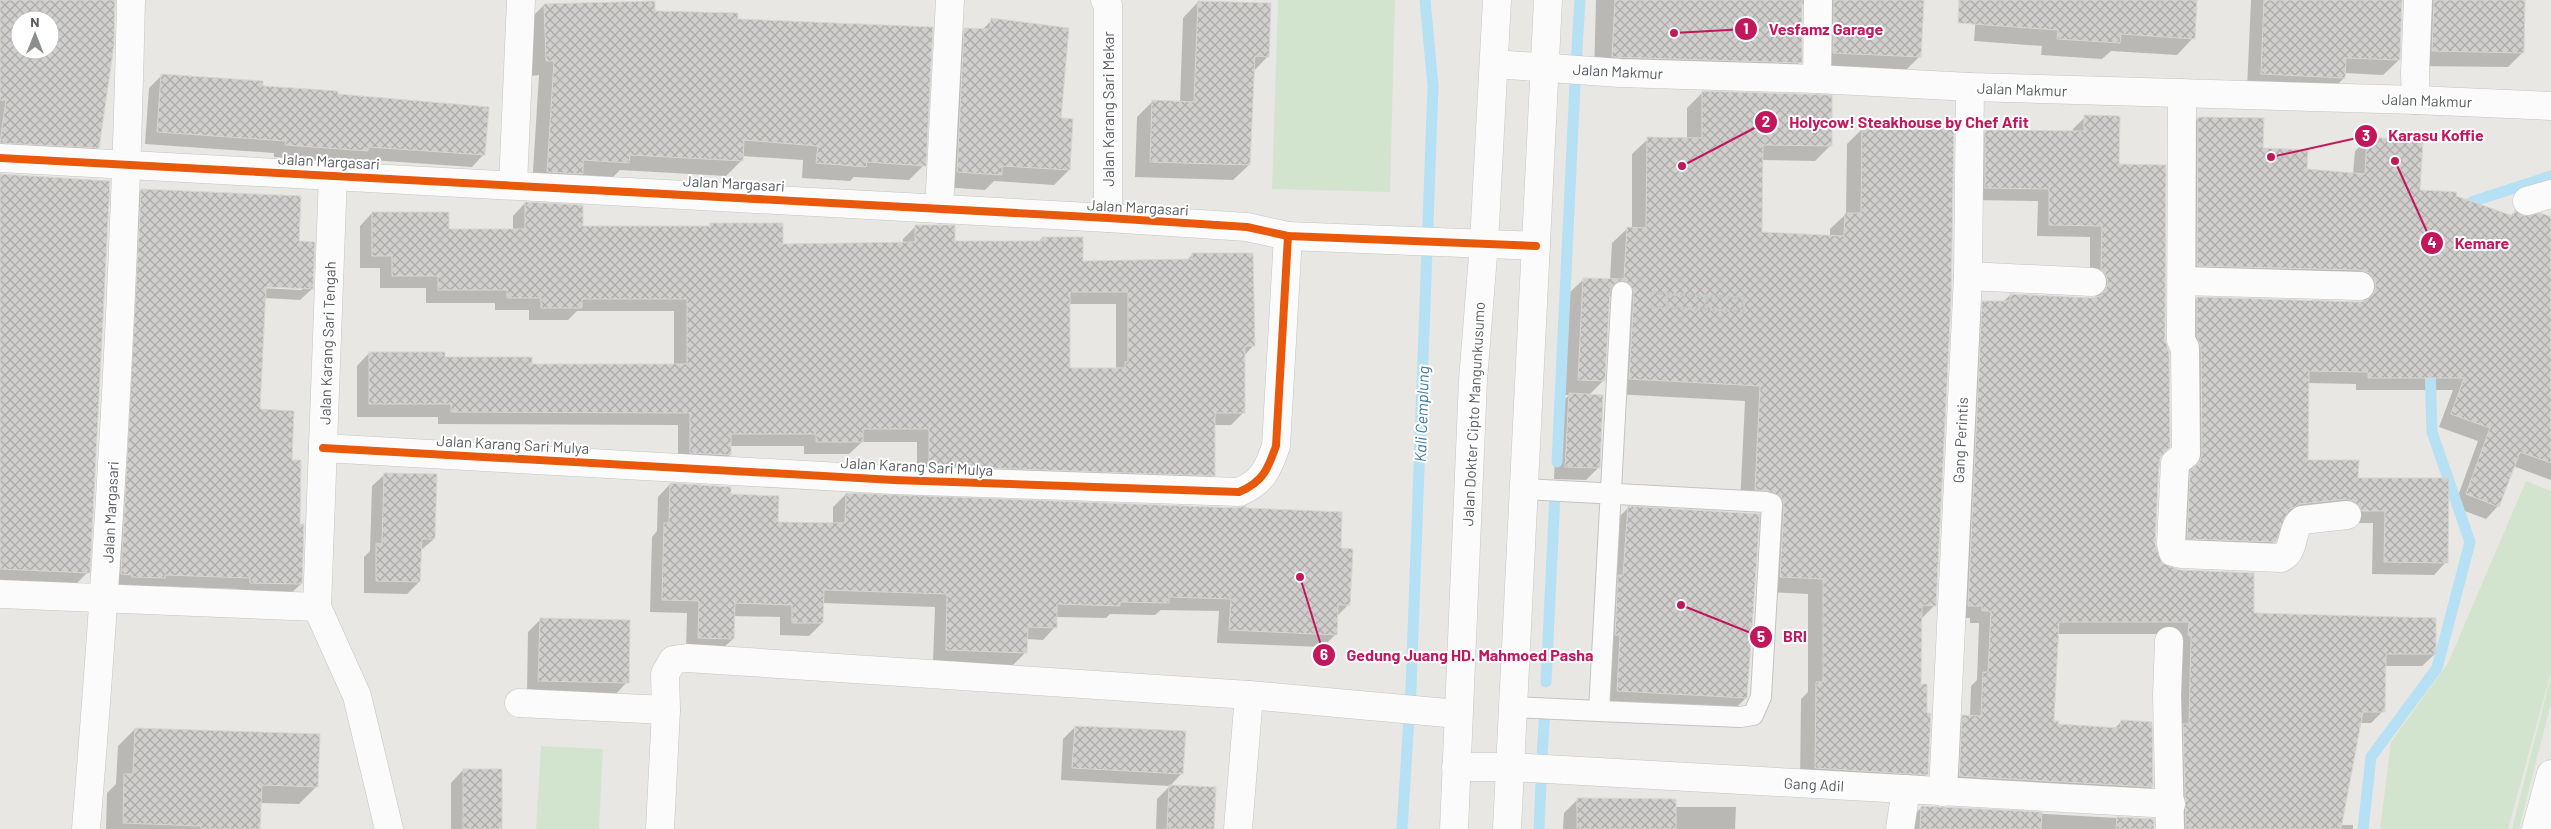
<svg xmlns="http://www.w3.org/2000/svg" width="2551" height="829" viewBox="0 0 2551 829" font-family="Barlow,sans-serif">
	<defs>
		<pattern id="building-cross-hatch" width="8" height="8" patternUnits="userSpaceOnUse" patternTransform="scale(1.25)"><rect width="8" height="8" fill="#d0cfcd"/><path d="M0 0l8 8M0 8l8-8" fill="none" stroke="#acabaa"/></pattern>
	</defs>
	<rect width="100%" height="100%" fill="#e8e7e3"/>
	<!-- grass -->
	<g fill="#d3e4ce">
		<polygon points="1278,0 1395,0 1390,192 1272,189"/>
		<polygon points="2526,481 2551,491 2551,672 2508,829 2380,829 2391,742 2448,663"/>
		<polygon points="2551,676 2551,703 2519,829 2512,829"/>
		<polygon points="541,746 603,749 599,829 536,829"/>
	</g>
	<!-- shadow -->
	<g fill="#0003" fill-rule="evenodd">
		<path d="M0,0h114l-16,147 -16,16 -82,-5zM20,20h30v30h-30z"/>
		<polygon points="1596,0 1923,0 1920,56 1901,75 1815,71 1807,5 1801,4 1800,62 1781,81 1594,75"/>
		<polygon points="1977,0 2196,0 2193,38 2177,55 2111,51 2102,59 2041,55 2042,46 1974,41"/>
		<polygon points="2251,0 2401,0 2399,60 2383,75 2344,73 2344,78 2329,93 2247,89"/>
		<polygon points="2405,0 2524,0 2523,52 2508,67 2417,66"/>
		<polygon points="1198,2 1268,56 1253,72 1249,165 1233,180 1135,177 1137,117 1153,101 1180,102 1183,18"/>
		<polygon points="544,5 654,12 736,21 924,165 909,180 854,177 850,181 802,178 803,160 742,156 741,161 726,176 620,170 613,177 580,175 567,188 532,187 539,75 531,76 529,20"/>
		<polygon points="992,20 1059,119 1069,170 1054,185 994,181 985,190 942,187 950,44 965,29 982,30"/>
		<polygon points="162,75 337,96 484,154 472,167 357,159 354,163 274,157 274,153 145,144 149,88"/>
		<polygon points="1703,92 1831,145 1815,161 1761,160 1760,233 1830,236 1830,229 1846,214 1847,144 1862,129 1935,605 1920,620 1919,685 1927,774 1912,789 1800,783 1801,699 1808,692 1808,594 1765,592 1767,513 1740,504 1745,401 1614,394 1613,297 1609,296 1604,380 1589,395 1598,468 1586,480 1554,479 1557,407 1569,395 1564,395 1568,294 1584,279 1610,280 1612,243 1628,228 1632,228 1632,154 1648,139 1687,139 1687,108"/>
		<polygon points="2085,117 2117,166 2160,455 2154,544 2161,564 2252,615 2435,654 2422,666 2384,666 2383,711 2371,723 2359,723 2341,825 2353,825 2353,829 2174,829 2177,634 2057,634 2053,722 2057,725 2114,729 2121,722 2152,787 2140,799 1948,788 1951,728 1963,716 1970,717 1971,686 1977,680 1979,623 1970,623 1970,618 1956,618 1971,314 1983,302 2003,302 2010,295 2092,299 2096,296 2094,288 2090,282 2090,237 2037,236 2038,201 1973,200 1974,143 1986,131 2072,132 2073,129"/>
		<polygon points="2198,118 2306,170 2353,174 2355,151 2368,139 2419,192 2455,197 2510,216 2515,212 2523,218 2551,218 2551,480 2513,466 2498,506 2486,519 2454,507 2478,441 2439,427 2453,390 2356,390 2356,384 2307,383 2307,461 2357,479 2446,562 2434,575 2372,574 2373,523 2349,523 2332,512 2284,518 2275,541 2262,554 2175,551 2189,467 2185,311 2197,298 2363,302 2363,299 2362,292 2185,278 2185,131"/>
		<polygon points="0,174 109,182 88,572 76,584 0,581"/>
		<path d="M141,190l157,53 14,46 -12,11 -36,-2 -6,112 32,51 11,123 -12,11 -50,-1v-5l-84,-3 -2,3 -43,-4 20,-384zM260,285l42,2v3l-42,-2z"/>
		<path d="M525,203l57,25h126l3,-3 71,20 121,-1v-5l13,-13 37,16h85l4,-4 40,24 105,-2 6,-6 60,92 -9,10v56l-13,13h-17v50l-13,13 -284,-10v-36h-55l-13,12h-45v-8h-74v9l-13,12 -39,-2v-40l-240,-1v-7h-81v-51l12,-13 162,12h143v-54h-97l-9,9h-39v-10h-34v-7h-69v-15h-46v-20h-20v-42l12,-13 76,18h65v-15zM1069,304h47v65h-47z"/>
		<polygon points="385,474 434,539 420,551 419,582 407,594 364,593 364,557 370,551 372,486"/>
		<polygon points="670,484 730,496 777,523 833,524 833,507 846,494 1340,549 1349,604 1336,617 1336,634 1323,647 1217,643 1219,611 1161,610 1155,615 1110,614 1106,618 1056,617 1055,627 1043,640 1026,639 1026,652 1013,665 933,662 935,607 823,603 822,623 809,636 780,635 780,617 733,616 733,639 720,651 686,650 687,613 650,612 652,537 657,531 658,497"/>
		<polygon points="1628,508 1746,698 1724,719 1596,712 1606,530"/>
		<polygon points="540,620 627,682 615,695 527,692 528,632"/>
		<polygon points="1075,727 1182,773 1170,786 1061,780 1063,739"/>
		<polygon points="135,729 317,786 299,804 260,803 259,829 106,829 107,793 116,784 118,746"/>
		<polygon points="463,770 501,829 451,829 451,783"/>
		<polygon points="1170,786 1213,829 1156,829 1157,799"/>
		<polygon points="1578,799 1675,807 1736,807 1735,829 1563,829 1564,813"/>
		<polygon points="1922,807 2153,820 2154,829 1909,829 1910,819"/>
	</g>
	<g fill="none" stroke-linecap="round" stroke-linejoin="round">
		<!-- stream -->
		<g stroke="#b6e0f4" stroke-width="11">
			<polyline points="1576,64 1580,0"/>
			<polyline points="2460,209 2474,201 2551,176"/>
			<polyline points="1557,462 1575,84"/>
			<polyline points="1546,682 1555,494"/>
			<polyline points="1542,756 1545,710"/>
			<polyline points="1402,829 1411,687 1433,86 1425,0"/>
			<polyline points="1539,829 1541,782"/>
			<polyline points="2363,829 2371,757 2437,668 2470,542 2432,432 2430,364"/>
		</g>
	</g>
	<!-- building -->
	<g fill="url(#building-cross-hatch)" stroke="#d8d6d2" fill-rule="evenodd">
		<path d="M0,0h115l-1,45 -15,103 -99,-5 6,-43h-6zM20,20h30v30h-30z"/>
		<polygon points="1615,0 1802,0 1802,63 1612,57"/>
		<polygon points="1834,0 1924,0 1921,57 1833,53"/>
		<polygon points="1959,0 2197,0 2195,39 2121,34 2120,43 2057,39 2058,30 1958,23"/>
		<polygon points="2264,0 2402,0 2400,60 2346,58 2345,78 2261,74"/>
		<polygon points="2434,0 2525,0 2524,53 2432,51"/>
		<polygon points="655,1 655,11 738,13 738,19 933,27 926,166 867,162 866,167 816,163 818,146 744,140 743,161 630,155 629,163 583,160 583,174 547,172 554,61 546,61 544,4"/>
		<polygon points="1198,1 1271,3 1269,57 1255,56 1250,165 1150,162 1152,100 1194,102"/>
		<polygon points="991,18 1069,28 1061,118 1073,119 1070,170 1002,166 1002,175 957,172 964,28 990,29"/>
		<polygon points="161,74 263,81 263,86 338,91 338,94 489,107 485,155 368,147 368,151 285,145 286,141 157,132"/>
		<polygon points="1702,91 1832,95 1832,146 1763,145 1762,232 1844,236 1845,213 1861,213 1862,128 1954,129 1951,301 1936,606 1922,605 1921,684 1927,684 1927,713 1931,713 1928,775 1815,768 1816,682 1823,682 1823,579 1780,577 1784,505 1782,498 1770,491 1755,490 1760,386 1629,379 1634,292 1629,283 1622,280 1613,285 1610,291 1605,381 1578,380 1583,278 1624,279 1627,227 1646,228 1647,137 1702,138"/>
		<polygon points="2084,115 2120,116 2119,164 2166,165 2165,340 2169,352 2170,447 2161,456 2159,462 2155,544 2162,563 2180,570 2254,573 2254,613 2436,618 2436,654 2386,654 2385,712 2363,712 2341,829 2186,829 2183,724 2189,724 2191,636 2188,635 2189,622 2059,622 2054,721 2059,721 2058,724 2120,728 2121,720 2152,722 2153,787 1959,776 1962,715 1981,716 1983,672 1988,672 1991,611 1982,611 1982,606 1968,606 1982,301 2010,301 2010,294 2092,298 2100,296 2105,290 2108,283 2106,275 2101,270 2102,226 2049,225 2049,189 1985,188 1985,130 2084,131"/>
		<polygon points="2198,117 2264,118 2263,148 2308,150 2307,169 2365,174 2367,137 2423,141 2420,190 2457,192 2456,196 2513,216 2515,210 2524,216 2541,213 2551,217 2551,463 2520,452 2499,507 2466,494 2490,428 2451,414 2464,378 2368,378 2368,372 2309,371 2308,460 2359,460 2358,478 2449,478 2448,563 2384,562 2385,511 2362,511 2354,501 2346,499 2300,504 2288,510 2276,542 2187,539 2190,471 2200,461 2202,454 2201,348 2197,336 2197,297 2360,302 2367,300 2373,295 2376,286 2374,279 2369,273 2360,270 2197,266"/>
		<polygon points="0,174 110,181 90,573 0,569"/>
		<polygon points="141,189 301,196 299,241 315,242 313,289 266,287 260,409 294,411 292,460 301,460 300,524 304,524 302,584 250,583 250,578 165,575 165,578 132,577 132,575 121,574"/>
		<path d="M525,202l58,3v21h127v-3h73v21l132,-2v-17h40v16h87v-4h41v24l109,-2v-6h61l2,93h-10v67h-30v63l-286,-10v-37h-66v13h-47v-8h-85v21l-41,-2v-40l-239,-1v-8h-82v-52h76v5h87v7h155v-65h-105v9h-41v-10h-34v-8h-69v-14h-46v-20h-20v-44h77v17h76zM1070,292h58v70h-3v6h-55z"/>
		<polygon points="1569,393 1603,395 1600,468 1565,467"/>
		<polygon points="384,473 437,474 435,539 422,539 420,582 376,581 376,543 382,544"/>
		<polygon points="670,483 731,487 731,494 779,496 778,522 845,523 846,493 1238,508 1246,506 1246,508 1342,512 1341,548 1353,549 1350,605 1338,605 1337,635 1229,630 1231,599 1169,597 1169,603 1120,602 1120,606 1057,604 1057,628 1028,627 1027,653 946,650 947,594 824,590 823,623 792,623 792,605 735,603 734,639 698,638 699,601 662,600 664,523 669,523"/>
		<polygon points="1628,506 1760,514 1747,698 1617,691 1620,635 1615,635 1618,575 1623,575"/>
		<polygon points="540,618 630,620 629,683 538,681"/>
		<polygon points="1075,726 1186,731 1183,774 1072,768"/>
		<polygon points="135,728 320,734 318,787 262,785 260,829 201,829 201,826 123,823 124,774 133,774"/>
		<rect x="463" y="769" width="39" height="60"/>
		<polygon points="1169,785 1216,787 1214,829 1167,829"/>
		<polygon points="1577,798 1676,799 1676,829 1577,829"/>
		<polygon points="1921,806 2042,812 2041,829 1920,829"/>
		<polygon points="2117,817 2154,819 2154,829 2116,829"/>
	</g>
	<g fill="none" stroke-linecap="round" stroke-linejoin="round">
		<defs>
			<g id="lane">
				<polyline points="1524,489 1766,502 1772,504 1761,697 1753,715 1740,717 1599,711 1621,305 1622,292"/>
				<polyline points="1513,707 1599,711"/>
			</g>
			<g id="street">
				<polyline points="1105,0 1108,5 1108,218"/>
				<polyline points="1494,64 1620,73 1817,79 1970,87 2416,100 2551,106"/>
				<polyline points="1817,79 1818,0"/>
				<path d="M2182,93l-1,247 4,8 1,106 -11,9 -4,81 2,8 8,2 100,4c15,-6 9,-29 21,-38l45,-5"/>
				<polyline points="2416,100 2415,73 2418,0"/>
				<polyline points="0,158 1108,218 1247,227 1288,236 1536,246"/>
				<polyline points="333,175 317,607 357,696 389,829"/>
				<polyline points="513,185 521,0"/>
				<polyline points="2527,201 2551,194"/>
				<polyline points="939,209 950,0"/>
				<polyline points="1968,276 2092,282"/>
				<polyline points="2182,281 2360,286"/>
				<path d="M323,448l571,32 345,12c24,-10 29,-23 37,-46l12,-210"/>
				<polyline points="0,594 317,607"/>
				<polyline points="2169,641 2167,695 2170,829"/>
				<polyline points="519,703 666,710"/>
				<polyline points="1456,767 1510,767 2171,804"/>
				<polyline points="1943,792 1968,276 1970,87"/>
				<path d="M86,829c23,-276 39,-552 45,-829"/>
				<polyline points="660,829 666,710 665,674 673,660 687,658 1249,695 1458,714"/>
				<polyline points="1238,829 1249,695"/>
				<polyline points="1900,829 1906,789"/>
				<polyline points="2536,829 2551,774"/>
			</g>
			<g id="secondary">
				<polyline points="1454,829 1473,380 1484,243 1497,0"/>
				<polyline points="1507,829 1548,0"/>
			</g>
		</defs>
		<!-- lane casing -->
		<use href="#lane" stroke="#c3c4c3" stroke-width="22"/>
		<!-- street casing -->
		<use href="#street" stroke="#c3c4c3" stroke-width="29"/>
		<!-- secondary casing -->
		<use href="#secondary" stroke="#c5c5c5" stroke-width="29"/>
		<!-- path -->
		<g stroke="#c4c9c6" stroke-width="3" stroke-dasharray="5 2.5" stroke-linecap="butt">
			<polyline points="1650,307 1743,311 1744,298 1650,293"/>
			<polyline points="1667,307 1667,293"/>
			<polyline points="1706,309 1707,296"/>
		</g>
		<!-- lane -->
		<use href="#lane" stroke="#fcfbfb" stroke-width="20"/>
		<!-- street -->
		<use href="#street" stroke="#fcfbfb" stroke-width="28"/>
		<!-- secondary -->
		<use href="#secondary" stroke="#fcfbfb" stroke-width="28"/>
		<defs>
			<g id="cycleway">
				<polyline points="0,158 1108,218 1247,227 1288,236 1536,246"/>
				<path d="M323,448l571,32 345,12c24,-10 29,-23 37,-46l12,-210"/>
			</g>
		</defs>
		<!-- cycleway casing -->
		<use href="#cycleway" stroke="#fff" stroke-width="11"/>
		<!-- cycleway -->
		<use href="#cycleway" stroke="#e8590c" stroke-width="8"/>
	</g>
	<g text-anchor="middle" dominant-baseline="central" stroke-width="4" stroke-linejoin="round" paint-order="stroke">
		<!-- street labels -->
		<g font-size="15" fill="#595d61" stroke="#fff">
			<text transform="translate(1618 71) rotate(3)">Jalan Makmur</text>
			<text transform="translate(2022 89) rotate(2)">Jalan Makmur</text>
			<text transform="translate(2427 100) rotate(2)">Jalan Makmur</text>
			<text transform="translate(1108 109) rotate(-90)">Jalan Karang Sari Mekar</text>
			<text transform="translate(329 161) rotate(3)">Jalan Margasari</text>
			<text transform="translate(734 183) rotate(3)">Jalan Margasari</text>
			<text transform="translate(1138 207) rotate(3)">Jalan Margasari</text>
			<text transform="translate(327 343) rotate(-88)">Jalan Karang Sari Tengah</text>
			<text transform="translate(1473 414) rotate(-87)">Jalan Dokter Cipto Mangunkusumo</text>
			<text transform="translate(1960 440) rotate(-87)">Gang Perintis</text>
			<text transform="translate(513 444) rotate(3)">Jalan Karang Sari Mulya</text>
			<text transform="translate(917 466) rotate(3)">Jalan Karang Sari Mulya</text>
			<text transform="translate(110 512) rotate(-87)">Jalan Margasari</text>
			<text transform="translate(1814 784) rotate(3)">Gang Adil</text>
		</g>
		<!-- water labels -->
		<g font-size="16" font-style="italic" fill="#3d79a2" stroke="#fff">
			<text transform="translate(1421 414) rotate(-88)">Kali Cemplung</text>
		</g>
	</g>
	<!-- callouts -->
	<path fill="none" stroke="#c2185b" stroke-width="2" d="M1674 33L1746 29M1682 166L1766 122M2271 157L2366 136M2395 161L2432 243M1681 605L1761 637M1300 577L1324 655"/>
	<g fill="#c2185b" stroke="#fff" stroke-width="2">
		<circle cx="1674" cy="33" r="5"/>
		<circle cx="1682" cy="166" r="5"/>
		<circle cx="2271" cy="157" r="5"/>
		<circle cx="2395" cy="161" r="5"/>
		<circle cx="1681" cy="605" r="5"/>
		<circle cx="1300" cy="577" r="5"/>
		<circle cx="1746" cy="29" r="12"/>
		<circle cx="1766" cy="122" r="12"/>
		<circle cx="2366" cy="136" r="12"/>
		<circle cx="2432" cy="243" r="12"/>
		<circle cx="1761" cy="637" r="12"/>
		<circle cx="1324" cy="655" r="12"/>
	</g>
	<g font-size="15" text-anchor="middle" font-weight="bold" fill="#fff">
		<text x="1746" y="34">1</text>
		<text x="1766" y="127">2</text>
		<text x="2366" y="141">3</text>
		<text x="2432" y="248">4</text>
		<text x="1761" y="642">5</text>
		<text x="1324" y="660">6</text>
	</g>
	<g font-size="16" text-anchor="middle" font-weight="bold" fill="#c2185b" stroke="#fff" stroke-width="4" stroke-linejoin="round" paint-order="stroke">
		<text x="1826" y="35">Vesfamz Garage</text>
		<text x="1909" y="128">Holycow! Steakhouse by Chef Afit</text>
		<text x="2436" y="141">Karasu Koffie</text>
		<text x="2482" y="249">Kemare</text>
		<text x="1795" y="642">BRI</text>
		<text x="1470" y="661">Gedung Juang HD. Mahmoed Pasha</text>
	</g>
	<!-- north arrow -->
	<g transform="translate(35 35)"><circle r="24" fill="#ffffff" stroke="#bdbec0"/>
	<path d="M0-4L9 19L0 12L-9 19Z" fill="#8b8d8e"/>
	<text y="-8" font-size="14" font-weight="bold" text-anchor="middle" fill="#595d61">N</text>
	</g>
</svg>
